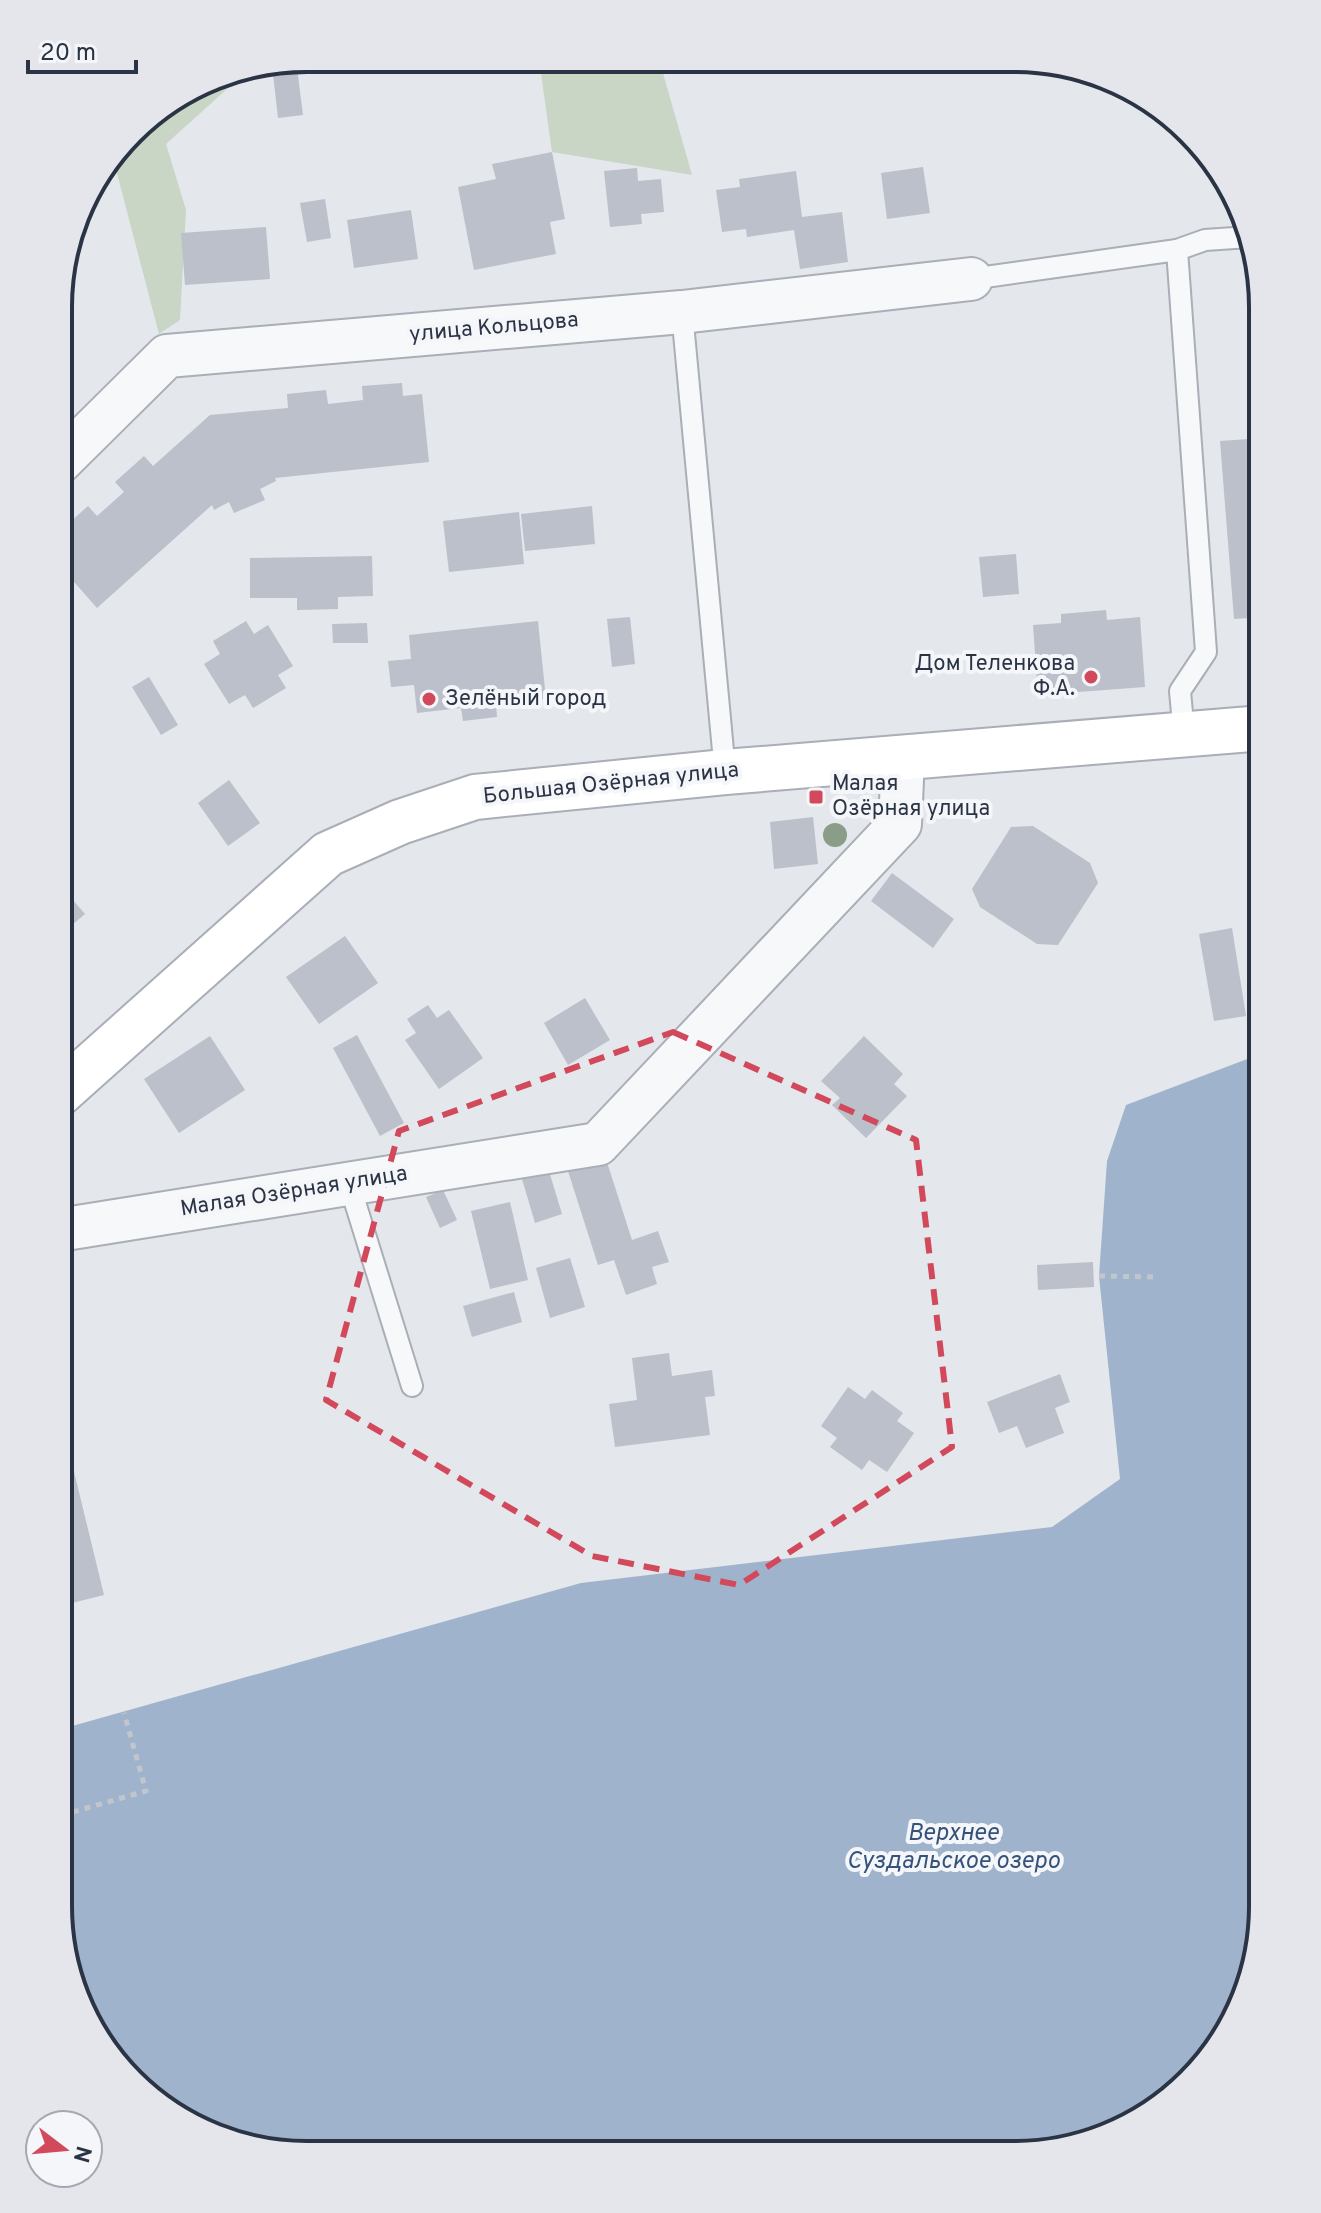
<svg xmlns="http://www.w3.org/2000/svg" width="1321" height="2213" viewBox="0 0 1321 2213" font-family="Overpass,sans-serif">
	<rect width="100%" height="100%" fill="#e4e7ec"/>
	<!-- green -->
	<g fill="#c9d6c5">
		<polygon points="539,59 659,59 692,175 552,152"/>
		<polygon points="248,70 166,144 186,210 180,320 159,334 113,158 143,120 212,77"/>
	</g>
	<!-- water -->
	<polygon fill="#9fb4cc" points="1263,1053 1262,1922 1250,1986 1212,2057 1109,2136 1014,2155 275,2153 155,2103 77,2001 58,1906 58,1730 581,1583 1052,1527 1120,1479 1099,1276 1107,1161 1126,1105"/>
	<!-- building -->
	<g fill="#bbc0ca">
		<polygon points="296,60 303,115 278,118 272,65"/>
		<polygon points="552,152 565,219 550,222 556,254 474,270 458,187 496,179 492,164"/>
		<polygon points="923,167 930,213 887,219 881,173"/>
		<polygon points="637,168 638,181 661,179 664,212 641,214 642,224 610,227 604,171"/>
		<polygon points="796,171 802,217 842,212 848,262 800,269 794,230 747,237 746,229 722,232 716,190 740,187 739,179"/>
		<polygon points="325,199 331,238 307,242 300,203"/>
		<polygon points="411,210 418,259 354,268 347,220"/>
		<polygon points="266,227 270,279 185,285 181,233"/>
		<polygon points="402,383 403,396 422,394 429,462 275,478 276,481 260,489 265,500 234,513 229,502 214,510 212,505 97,608 60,566 60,549 67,542 60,531 88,506 97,516 124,492 115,482 144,456 153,466 210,415 288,408 287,394 326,390 328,404 363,400 362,386"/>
		<polygon points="1263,438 1263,617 1234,619 1220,441"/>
		<polygon points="592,506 595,544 525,551 521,514"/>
		<polygon points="519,512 524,564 449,572 443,521"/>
		<polygon points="1016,554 1019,594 983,597 979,557"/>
		<polygon points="372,556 373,596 338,597 338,609 297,610 297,598 250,598 250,558"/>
		<polygon points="1106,610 1107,620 1140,617 1145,687 1038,695 1033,625 1061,623 1061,614"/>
		<polygon points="630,617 635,664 612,667 607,619"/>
		<polygon points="246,621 254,634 268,625 293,666 278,675 286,688 253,708 245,695 229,704 204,664 220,654 213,641"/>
		<polygon points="538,621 546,699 496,704 497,717 463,721 461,708 417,713 414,685 391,687 388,661 411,659 409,635"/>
		<polygon points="367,623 368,643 333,643 332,624"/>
		<polygon points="149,677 178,725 161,735 132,687"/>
		<polygon points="229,780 260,823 228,846 198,803"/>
		<polygon points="813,817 818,864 774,869 770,822"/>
		<polygon points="1033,826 1090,863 1098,883 1058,945 1037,944 980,907 972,889 1011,827"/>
		<polygon points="892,873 954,919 933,948 871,901"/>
		<polygon points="59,884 85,914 59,936"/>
		<polygon points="1232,928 1246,1016 1214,1021 1199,934"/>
		<polygon points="345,936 378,983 319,1024 286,977"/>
		<polygon points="585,998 610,1040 568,1065 544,1023"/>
		<polygon points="428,1005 437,1018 449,1010 483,1058 439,1089 405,1040 416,1033 407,1019"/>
		<polygon points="357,1035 404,1123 380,1136 333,1048"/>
		<polygon points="210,1036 245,1090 179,1133 144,1079"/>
		<polygon points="864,1036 903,1074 894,1084 907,1096 866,1138 832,1105 840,1098 821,1081"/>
		<polygon points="606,1159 632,1240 658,1231 669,1262 652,1267 657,1284 626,1295 614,1260 598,1265 568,1171"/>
		<polygon points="549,1171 562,1214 535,1223 522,1179"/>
		<polygon points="443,1190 457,1220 440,1228 426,1197"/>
		<polygon points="510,1202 528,1280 490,1289 471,1211"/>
		<polygon points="570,1258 585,1307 550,1318 536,1268"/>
		<polygon points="1093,1262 1094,1287 1038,1290 1037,1265"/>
		<polygon points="514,1292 522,1322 472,1337 463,1306"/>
		<polygon points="669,1353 672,1376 712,1370 715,1396 705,1397 710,1435 615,1447 609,1404 637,1400 632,1358"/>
		<polygon points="1060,1374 1070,1402 1055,1408 1064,1433 1026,1448 1017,1426 999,1433 987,1402"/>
		<polygon points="848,1387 865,1399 872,1390 903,1413 897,1421 914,1433 887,1472 869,1460 862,1470 830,1447 837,1438 821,1426"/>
		<polygon points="62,1422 104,1595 72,1603 63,1565 58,1566 59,1423"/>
	</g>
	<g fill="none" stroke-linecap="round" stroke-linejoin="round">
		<defs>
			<g id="lane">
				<polyline points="971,279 1177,250"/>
				<polyline points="682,312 725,772"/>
				<polyline points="1184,735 1180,691 1206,652 1177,250 1205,240 1249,237"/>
				<polyline points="349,1183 412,1386"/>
			</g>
			<g id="street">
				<polyline points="60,462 167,356 682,312 971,279"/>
				<polyline points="59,1230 598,1144 900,824 903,758"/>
			</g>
			<polyline id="secondary" points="59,1094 328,854 400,822 475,797 725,772 1263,728"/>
		</defs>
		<!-- lane casing -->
		<use href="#lane" stroke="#a9aeb7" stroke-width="24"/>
		<!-- street casing -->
		<use href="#street" stroke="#a9aeb7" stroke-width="46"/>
		<!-- secondary casing -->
		<use href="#secondary" stroke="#a9aeb7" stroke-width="48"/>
		<!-- path -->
		<g stroke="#c2c5cb" stroke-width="5" stroke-dasharray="6 6" stroke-linecap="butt">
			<polyline points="1099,1276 1159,1277"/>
			<polyline points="73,1812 146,1791 124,1713"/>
		</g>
		<!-- lane -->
		<use href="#lane" stroke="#f7f8fa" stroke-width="20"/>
		<!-- street -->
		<use href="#street" stroke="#f7f8fa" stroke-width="42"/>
		<!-- secondary -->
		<use href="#secondary" stroke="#fff" stroke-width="44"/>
	</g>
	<!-- trees -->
	<circle fill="#899d89" cx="835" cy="835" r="12"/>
	<!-- marked area -->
	<path fill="none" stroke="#d1495b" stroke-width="6" stroke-dasharray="16 10" stroke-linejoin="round" d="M673,1032l243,108 36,307 -213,138 -147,-29 -266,-156 73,-269z"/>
	<!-- markers -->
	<g fill="#d1495b" stroke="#f4f6f9" stroke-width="3">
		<circle cx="1091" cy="677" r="8"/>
		<circle cx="429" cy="699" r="8"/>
		<rect x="808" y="789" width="16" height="16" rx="4"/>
	</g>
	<g text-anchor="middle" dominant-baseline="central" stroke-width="8" stroke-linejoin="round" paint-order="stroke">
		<!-- street labels -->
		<g font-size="22" fill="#2b3445" stroke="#f4f6f9">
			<text transform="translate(494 328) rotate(-5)">улица Кольцова</text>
			<text transform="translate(611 784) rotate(-6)">Большая Озёрная улица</text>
			<text transform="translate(294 1192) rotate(-9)">Малая Озёрная улица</text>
		</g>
		<!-- poi labels -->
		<g font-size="22" fill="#2b3445" stroke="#f4f6f9" text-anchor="start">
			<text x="1075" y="664" text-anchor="end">Дом Теленкова<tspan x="1075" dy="25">Ф.А.</tspan></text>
			<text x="445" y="699">Зелёный город</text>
			<text x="832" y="784">Малая<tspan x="832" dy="25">Озёрная улица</tspan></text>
		</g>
		<!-- water labels -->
		<g font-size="24" font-style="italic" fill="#34527a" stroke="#f4f6f9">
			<text x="953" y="1834">Верхнее<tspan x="953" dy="28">Суздальское озеро</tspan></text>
		</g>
	</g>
	<!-- crop -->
	<path d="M0 0H1321V2213H0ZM307 72H1014A235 235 0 0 1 1249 307V1906A235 235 0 0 1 1014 2141H307A235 235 0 0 1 72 1906V307A235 235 0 0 1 307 72Z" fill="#e4e6eb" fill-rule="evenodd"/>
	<path fill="none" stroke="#2b3445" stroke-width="4" d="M307 72H1014A235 235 0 0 1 1249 307V1906A235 235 0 0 1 1014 2141H307A235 235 0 0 1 72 1906V307A235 235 0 0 1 307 72Z"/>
	<!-- north arrow -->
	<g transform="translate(64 2149) rotate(106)"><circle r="38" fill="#f4f6f9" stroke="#a4a8b1" stroke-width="2"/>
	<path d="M0-6L14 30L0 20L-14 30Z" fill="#d1495b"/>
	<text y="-12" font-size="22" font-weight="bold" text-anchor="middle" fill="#2b3445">N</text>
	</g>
	<!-- scale -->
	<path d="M28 60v12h108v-12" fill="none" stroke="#2b3445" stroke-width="4"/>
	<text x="40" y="60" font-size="24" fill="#2b3445" stroke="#f4f6f9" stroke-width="6" paint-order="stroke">20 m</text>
</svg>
